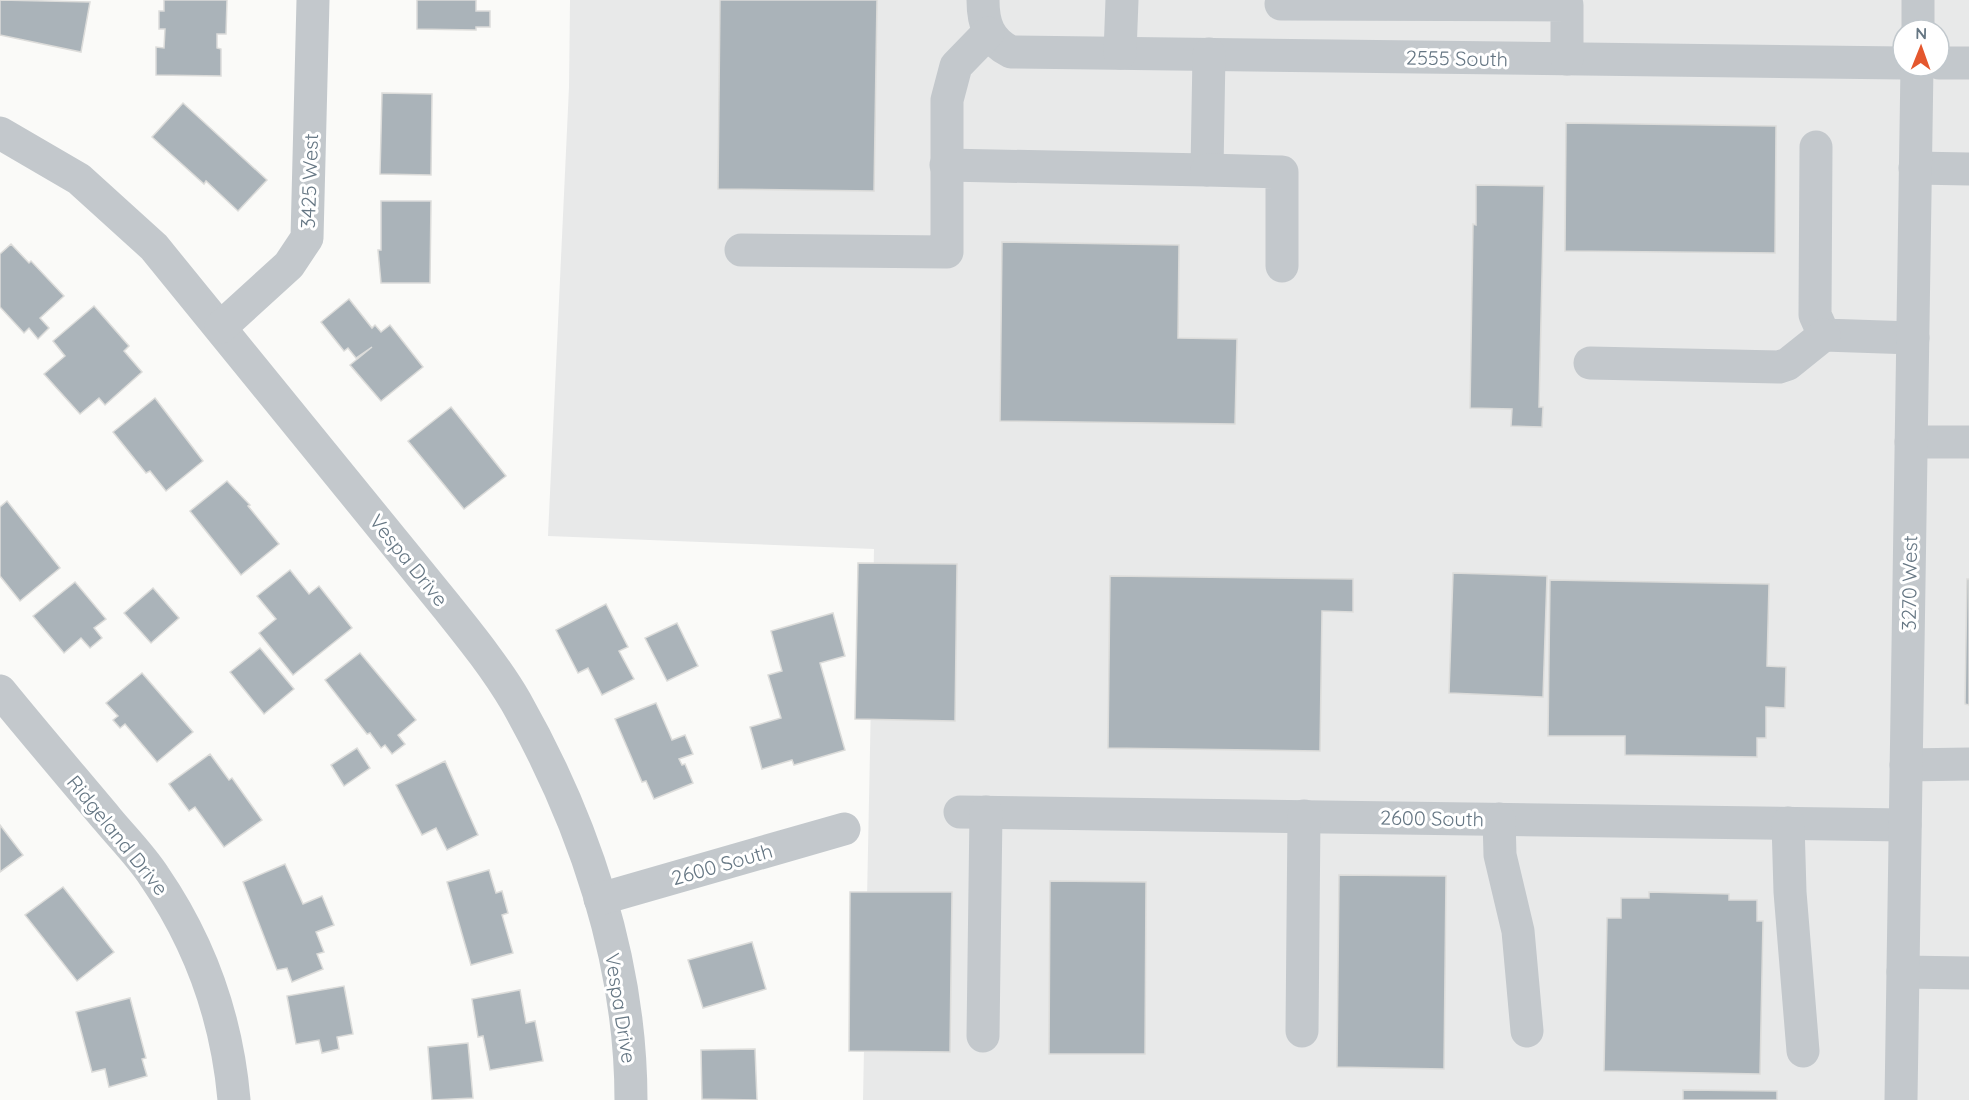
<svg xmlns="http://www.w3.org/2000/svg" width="1969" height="1100" viewBox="0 0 1969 1100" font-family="Quicksand,sans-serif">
	<rect width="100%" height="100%" fill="#fafaf8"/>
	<!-- built -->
	<path fill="#e8e9e9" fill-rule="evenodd" d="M570,0h1399v1100h-1106l11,-551 -326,-13 21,-449zM1903,30h36v36h-36z"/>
	<!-- building -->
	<g fill="#aab3b9" stroke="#dcdcda" stroke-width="1.5">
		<polygon points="0,0 90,2 81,52 0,35"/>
		<polygon points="164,0 227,0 226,34 217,34 217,48 221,49 221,76 156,75 156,47 164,48 165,29 159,29 159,11 164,11"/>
		<polygon points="417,0 476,0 476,11 490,11 490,27 476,27 476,30 417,29"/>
		<polygon points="720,0 877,0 874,191 718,189"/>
		<polygon points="382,93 432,94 431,175 380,174"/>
		<polygon points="183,103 267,180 238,211 206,181 204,184 152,137"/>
		<polygon points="1566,123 1776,126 1775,253 1565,251"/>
		<polygon points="1476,185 1544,186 1539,407 1543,407 1542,427 1511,426 1512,409 1470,408 1473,224 1476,225"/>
		<polygon points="381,201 431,201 430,283 381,283 378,250 381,250"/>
		<polygon points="1002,242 1179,245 1178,338 1237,339 1235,424 1000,421"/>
		<polygon points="11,244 29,263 31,261 64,296 40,318 49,328 38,339 29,328 24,333 0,307 0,254"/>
		<polygon points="349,299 372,328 375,325 381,332 390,325 423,367 381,401 350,365 372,347 356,358 348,348 344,351 321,322"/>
		<polygon points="94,306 129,346 124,351 142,372 105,405 99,398 80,414 44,374 65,356 53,341"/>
		<polygon points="155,398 203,461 166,491 150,471 146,473 113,432"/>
		<polygon points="451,407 506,476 464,509 408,441"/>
		<polygon points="227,481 250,505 248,506 279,544 241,575 190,511"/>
		<polygon points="7,501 60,568 20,601 0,576 0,507"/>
		<polygon points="858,563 957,564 955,721 855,719"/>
		<polygon points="290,570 309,594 319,586 352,628 293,675 259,633 276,619 257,596"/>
		<polygon points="1453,573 1547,576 1543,697 1449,693"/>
		<polygon points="1110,576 1353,579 1353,612 1322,611 1320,751 1108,748"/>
		<polygon points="1967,579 1969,579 1969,705 1965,704"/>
		<polygon points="1550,580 1769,584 1767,666 1786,667 1785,708 1766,707 1766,738 1757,738 1757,757 1625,755 1625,736 1548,736"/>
		<polygon points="75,582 106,619 94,628 102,638 90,648 81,638 64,653 33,616"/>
		<polygon points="153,588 179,618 151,643 124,613"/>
		<polygon points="606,604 628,647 619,651 634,679 602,695 588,668 578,673 556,630"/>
		<polygon points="833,613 845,656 820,663 845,750 794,765 792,760 762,769 750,727 781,718 768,675 782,671 771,631"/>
		<polygon points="677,623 698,666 667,681 645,638"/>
		<polygon points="260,648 294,689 264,714 230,672"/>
		<polygon points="360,653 416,720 398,735 405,744 392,754 385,745 381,748 370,733 367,734 325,680"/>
		<polygon points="142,673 193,732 157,762 125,724 120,728 113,720 118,716 106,703"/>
		<polygon points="656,703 672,740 685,735 693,754 679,759 682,765 685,764 693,783 654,799 646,781 642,782 615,719"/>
		<polygon points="357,748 370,768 344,786 331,765"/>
		<polygon points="210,754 229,780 232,778 262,820 224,847 195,807 189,811 169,784"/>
		<polygon points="445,761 478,835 447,850 436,828 422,835 396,785"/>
		<polygon points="0,825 23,855 0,872"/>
		<polygon points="285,864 303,904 322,896 334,925 316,932 324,952 317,954 323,969 292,982 287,968 277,970 243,882"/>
		<polygon points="489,870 496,893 502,891 508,913 502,915 513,953 471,965 447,882"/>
		<polygon points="1339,875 1446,876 1444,1069 1337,1067"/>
		<polygon points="1050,881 1146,882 1145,1054 1049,1054"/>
		<polygon points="63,887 114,952 77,981 25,915"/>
		<polygon points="850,892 952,892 950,1052 849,1051"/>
		<polygon points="1649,892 1729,894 1729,900 1757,900 1757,921 1763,921 1760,1074 1604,1071 1607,918 1621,918 1621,898 1649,898"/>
		<polygon points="752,942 766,989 703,1008 688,960"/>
		<polygon points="344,986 353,1034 337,1037 339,1049 322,1053 319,1040 296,1044 287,996"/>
		<polygon points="520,990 526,1023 535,1021 543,1061 490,1070 483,1036 478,1037 472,999"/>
		<polygon points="130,998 146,1058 142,1059 147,1076 109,1087 105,1069 92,1072 76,1012"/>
		<polygon points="468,1043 473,1098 432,1100 428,1047"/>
		<polygon points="755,1049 757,1100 702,1099 701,1050"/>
		<polygon points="1683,1090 1777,1091 1777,1100 1683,1100"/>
	</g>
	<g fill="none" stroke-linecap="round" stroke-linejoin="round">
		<!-- minor -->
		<g stroke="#c3c8cc" stroke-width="33">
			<path d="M983,0c0,24 6,41 28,52l892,11"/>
			<polyline points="1281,4 1567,5 1567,59"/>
			<polyline points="1918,30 1918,0"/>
			<polyline points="1120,53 1122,0"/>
			<polyline points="1939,63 1969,63"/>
			<path d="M0,133l79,46 75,68 293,360c24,30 49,61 69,95 68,120 115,259 115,398"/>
			<polyline points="1816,147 1815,315 1824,335 1913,338"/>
			<polyline points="946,165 1207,170 1209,54"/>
			<polyline points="1915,168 1969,169"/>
			<polyline points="1207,170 1282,172 1282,266"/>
			<polyline points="741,250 947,252 947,100 956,66 988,33"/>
			<polyline points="221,327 289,265 307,238 313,0"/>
			<polyline points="1590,363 1779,367 1788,364 1824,335"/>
			<polyline points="1911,442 1969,442"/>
			<path d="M0,691c35,43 72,86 108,129 15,18 33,36 46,56 46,67 73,143 80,224"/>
			<polyline points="1906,765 1969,764"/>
			<polyline points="960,812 1905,825"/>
			<polyline points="1499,819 1500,855 1518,931 1527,1031"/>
			<polyline points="1788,823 1790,892 1803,1051"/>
			<polyline points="600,899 844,829"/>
			<polyline points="1903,972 1969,973"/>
			<polyline points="1302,1031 1304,816"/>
			<polyline points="983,1036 986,812"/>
			<polyline points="1901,1100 1917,66"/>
		</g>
	</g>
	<g text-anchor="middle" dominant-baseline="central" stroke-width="6" stroke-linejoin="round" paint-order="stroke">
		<!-- street labels -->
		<g font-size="20" fill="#657683" stroke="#fff">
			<text transform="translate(1457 58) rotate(1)">2555 South</text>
			<text transform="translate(309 181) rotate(-88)">3425 West</text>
			<text transform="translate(409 560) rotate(51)">Vespa Drive</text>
			<text transform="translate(1909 583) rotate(-89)">3270 West</text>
			<text transform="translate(1432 818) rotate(1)">2600 South</text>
			<text transform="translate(118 835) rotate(51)">Ridgeland Drive</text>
			<text transform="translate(722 864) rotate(-16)">2600 South</text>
			<text transform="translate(621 1008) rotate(81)">Vespa Drive</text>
		</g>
	</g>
	<!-- north arrow -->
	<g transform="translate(1921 48) rotate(1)"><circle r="28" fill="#ffffff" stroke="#c1c8cd" stroke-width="1.5"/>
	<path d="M0-4.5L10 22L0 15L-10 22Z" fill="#e4572e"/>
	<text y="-9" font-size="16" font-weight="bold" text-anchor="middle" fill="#657683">N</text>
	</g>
</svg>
